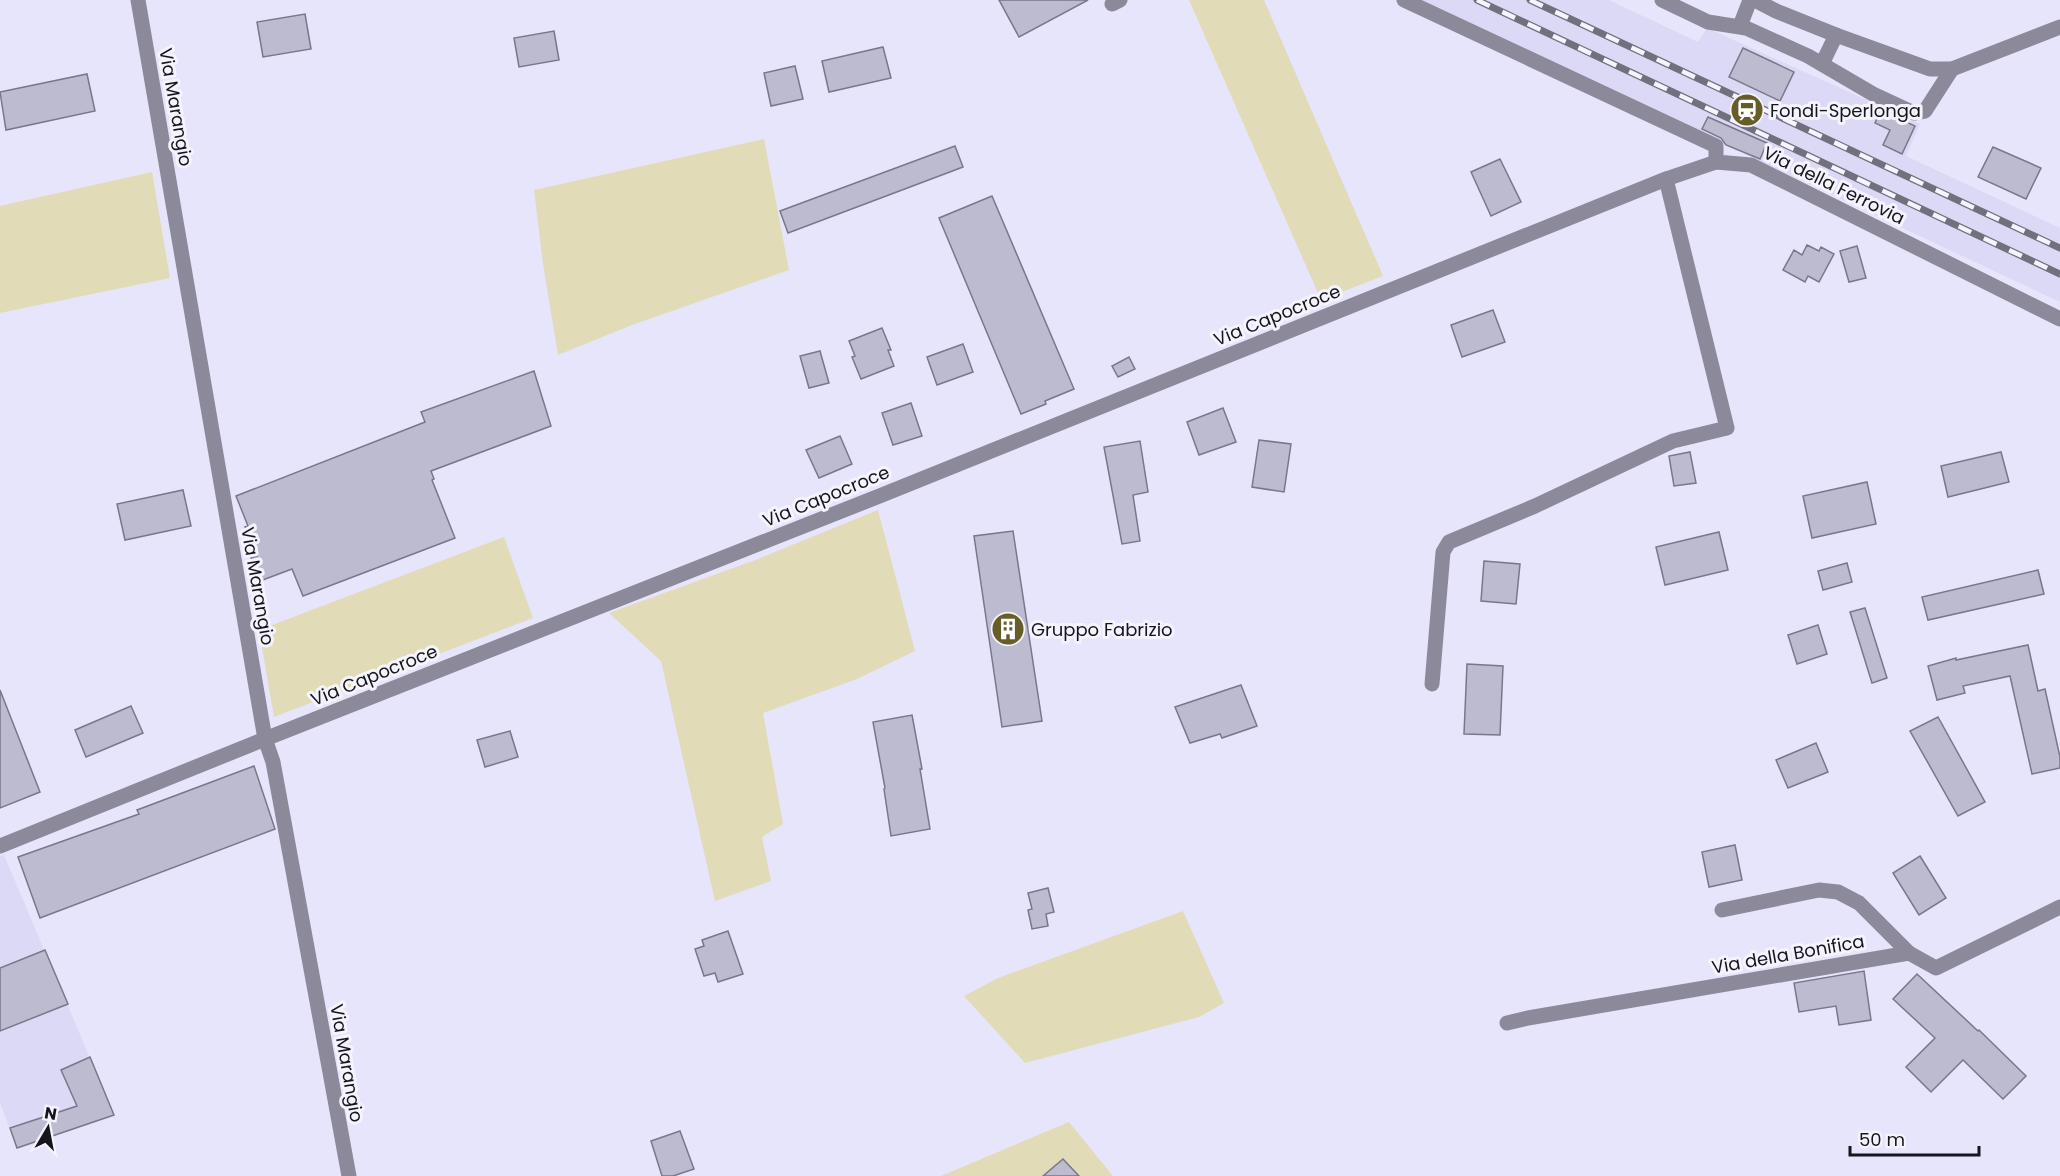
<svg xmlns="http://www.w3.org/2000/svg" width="2060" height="1176" viewBox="0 0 2060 1176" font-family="Poppins,sans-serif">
	<rect width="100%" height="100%" fill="#e7e5fb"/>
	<!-- built -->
	<g fill="#dcd9f6">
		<polygon points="1418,0 1609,0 1698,42 1707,28 1920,124 1906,156 2060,228 2060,302"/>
		<polygon points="4,855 114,1115 17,1148 0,1103 0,856"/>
	</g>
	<!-- green -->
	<g fill="#e2dbb7">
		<polygon points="1189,0 1264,0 1383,276 1321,300"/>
		<polygon points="764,139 789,270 632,325 558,355 543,264 534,190"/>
		<polygon points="152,172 170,278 0,313 0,206"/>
		<polygon points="878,510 915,651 857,679 763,713 783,824 762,837 771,881 715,901 661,661 609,613 758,559"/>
		<polygon points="504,537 533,618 274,717 259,630"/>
		<polygon points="1183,911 1224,1003 1199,1017 1025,1063 964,996 998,978"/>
		<polygon points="1069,1122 1113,1176 941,1176"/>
	</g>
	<!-- building -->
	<g fill="#bdbbd0" stroke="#79778a" stroke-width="1.5">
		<polygon points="999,0 1088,0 1019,37"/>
		<polygon points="305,14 311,49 263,57 257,22"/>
		<polygon points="554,31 559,60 519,67 514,38"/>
		<polygon points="883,47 891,78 829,92 822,61"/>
		<polygon points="1743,48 1794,72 1780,101 1729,77"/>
		<polygon points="795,66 803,99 771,106 764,73"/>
		<polygon points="87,74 95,111 6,130 0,92"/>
		<polygon points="1881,110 1915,126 1902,154 1883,145 1890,130 1875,123"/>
		<polygon points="1708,117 1767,143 1760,159 1726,145 1721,138 1702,129"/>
		<polygon points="955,146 963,167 788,233 780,211"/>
		<polygon points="1993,147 2041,168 2026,199 1978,177"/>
		<polygon points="1500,159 1521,202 1491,216 1471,172"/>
		<polygon points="992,196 1074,389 1045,401 1046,404 1021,414 939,218"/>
		<polygon points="1807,245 1819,251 1821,247 1834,254 1819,282 1808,276 1805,282 1783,270 1794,250 1802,255"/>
		<polygon points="1857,246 1866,278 1849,282 1840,251"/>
		<polygon points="1493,310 1505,342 1462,357 1451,325"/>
		<polygon points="882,328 891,350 888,350 894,366 861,379 852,357 855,356 849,341"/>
		<polygon points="963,344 973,372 937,385 927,357"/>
		<polygon points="820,351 829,383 809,388 800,356"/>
		<polygon points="1129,357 1135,369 1118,377 1112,366"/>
		<polygon points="534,371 551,426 431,471 434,479 432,480 455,538 303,596 292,569 260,581 251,558 257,556 245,527 248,526 236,496 425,422 421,412"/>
		<polygon points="911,403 922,436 893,445 882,413"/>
		<polygon points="1223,408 1236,442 1199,455 1187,422"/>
		<polygon points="840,436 852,464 819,478 806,450"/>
		<polygon points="1259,440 1291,444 1284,492 1252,487"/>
		<polygon points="1140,441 1148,492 1133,495 1140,541 1122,544 1104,447"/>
		<polygon points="1690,452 1696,483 1674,486 1669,456"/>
		<polygon points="2001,452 2009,482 1948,497 1941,466"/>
		<polygon points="1867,482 1876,524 1812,538 1803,496"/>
		<polygon points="183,490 191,526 125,540 117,504"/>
		<polygon points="1013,531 1042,721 1002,727 974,536"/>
		<polygon points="1719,532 1728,570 1665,585 1656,547"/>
		<polygon points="1484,561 1520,564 1516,604 1481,601"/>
		<polygon points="1847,563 1852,582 1823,590 1818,571"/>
		<polygon points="2038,570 2044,594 1928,620 1922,597"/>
		<polygon points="1865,608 1887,678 1872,683 1850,612"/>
		<polygon points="1818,625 1827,654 1797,664 1788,635"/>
		<polygon points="2028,645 2038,691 2045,689 2060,757 2060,768 2032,774 2010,676 1963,686 1965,693 1937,700 1928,666 1956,658 1956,660"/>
		<polygon points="1467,664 1503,666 1500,735 1464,734"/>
		<polygon points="1241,685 1257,726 1222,738 1220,734 1190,743 1175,707"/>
		<polygon points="0,690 40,792 0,808"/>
		<polygon points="131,706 143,733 86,757 75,730"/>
		<polygon points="912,715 922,769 920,769 930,829 891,836 884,789 885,788 873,722"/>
		<polygon points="1938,717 1985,802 1958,816 1910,731"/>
		<polygon points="510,731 518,757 485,767 477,740"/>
		<polygon points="1816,743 1828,772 1788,788 1776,760"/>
		<polygon points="254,766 275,829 40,918 18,857 139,814 137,810"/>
		<polygon points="1735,845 1742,880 1709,887 1702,852"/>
		<polygon points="1920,856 1946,898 1919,915 1893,873"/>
		<polygon points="1048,888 1054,912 1046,914 1048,926 1032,929 1028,910 1032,909 1028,893"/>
		<polygon points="728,931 743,974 718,982 715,973 704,976 695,949 704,946 702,940"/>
		<polygon points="45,950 68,1004 0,1031 0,968"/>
		<polygon points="1864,971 1871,1020 1839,1025 1836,1006 1799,1012 1794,983"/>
		<polygon points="1917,974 1978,1031 1979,1030 2026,1076 2003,1099 1963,1060 1931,1092 1906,1067 1935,1038 1893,999"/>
		<polygon points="90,1057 114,1115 17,1148 10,1128 77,1106 61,1070"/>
		<polygon points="680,1131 694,1169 673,1176 662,1176 651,1141"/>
		<polygon points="1063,1159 1079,1176 1043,1176"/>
	</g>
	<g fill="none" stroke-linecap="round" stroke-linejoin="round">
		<!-- minor -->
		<g stroke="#8c8a9a" stroke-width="15">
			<polyline points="138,0 265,739 273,762 349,1176"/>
			<polyline points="1404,0 1716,146 1716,162 1751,165 2060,319"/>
			<polyline points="1662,0 1708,22 1746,28 1808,56 1873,94 1914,113 1925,111 1952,69"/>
			<polyline points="1755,0 1776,11 1836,35 1930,69 1952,69 2060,27"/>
			<polyline points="1112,4 1120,0"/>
			<polyline points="1740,26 1750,0"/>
			<polyline points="1822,64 1836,35"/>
			<polyline points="1432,684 1443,552 1449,542 1535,506 1673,441 1727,428 1666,179"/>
			<polyline points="0,846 265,739 882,495 1666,179 1716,162"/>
			<polyline points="1722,910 1819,890 1838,892 1859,903 1909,953"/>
			<polyline points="1507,1023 1528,1018 1909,953 1936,968 2060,907"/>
		</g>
		<defs>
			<g id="rail">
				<polyline points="1477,0 2060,274"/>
				<polyline points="1530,0 2060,248"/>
			</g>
		</defs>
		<!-- rail casing -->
		<use href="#rail" stroke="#71707e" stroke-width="7"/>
		<!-- rail -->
		<use href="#rail" stroke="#f5f4fd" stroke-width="4.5" stroke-dasharray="14" stroke-linecap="butt"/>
	</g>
	<!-- icons -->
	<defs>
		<symbol id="station-disc" viewBox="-11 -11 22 22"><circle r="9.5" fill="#675d29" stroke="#f5f4fd"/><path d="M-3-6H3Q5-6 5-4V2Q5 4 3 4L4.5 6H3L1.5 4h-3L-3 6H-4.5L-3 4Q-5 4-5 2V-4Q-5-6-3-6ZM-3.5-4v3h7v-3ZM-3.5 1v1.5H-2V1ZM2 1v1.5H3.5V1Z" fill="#fff"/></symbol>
		<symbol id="building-disc" viewBox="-11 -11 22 22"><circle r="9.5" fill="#675d29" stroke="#f5f4fd"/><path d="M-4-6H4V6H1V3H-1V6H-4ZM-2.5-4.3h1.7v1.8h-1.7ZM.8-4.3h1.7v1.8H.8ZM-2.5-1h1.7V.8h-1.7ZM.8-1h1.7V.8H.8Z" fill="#fff"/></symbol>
	</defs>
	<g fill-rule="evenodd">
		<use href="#station-disc" x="1728" y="91" width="38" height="38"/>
		<use href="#building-disc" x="989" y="610" width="38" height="38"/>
	</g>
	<g text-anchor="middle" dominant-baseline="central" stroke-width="6" stroke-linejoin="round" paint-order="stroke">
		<!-- street labels -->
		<g font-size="18" fill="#16151d" stroke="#f5f4fd">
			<text transform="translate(176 107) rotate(80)">Via Marangio</text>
			<text transform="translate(1834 185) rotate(26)">Via della Ferrovia</text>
			<text transform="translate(1277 315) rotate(-22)">Via Capocroce</text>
			<text transform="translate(826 496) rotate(-22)">Via Capocroce</text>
			<text transform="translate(258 586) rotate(80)">Via Marangio</text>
			<text transform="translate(374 675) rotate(-22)">Via Capocroce</text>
			<text transform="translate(1788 954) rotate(-10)">Via della Bonifica</text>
			<text transform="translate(347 1063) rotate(80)">Via Marangio</text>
		</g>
		<!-- poi labels -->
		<g font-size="18" fill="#16151d" stroke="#f5f4fd" text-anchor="start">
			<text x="1770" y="110">Fondi-Sperlonga</text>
			<text x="1031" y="629">Gruppo Fabrizio</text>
		</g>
	</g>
	<!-- north arrow -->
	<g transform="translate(48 1128) rotate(10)" stroke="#f5f4fd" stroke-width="4.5" paint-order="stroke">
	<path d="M0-4.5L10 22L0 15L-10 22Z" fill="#16151d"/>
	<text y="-9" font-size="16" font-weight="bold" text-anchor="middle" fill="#16151d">N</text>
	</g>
	<!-- scale -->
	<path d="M1850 1146v9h129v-9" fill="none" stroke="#16151d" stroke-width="3"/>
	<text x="1859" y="1146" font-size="18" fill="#16151d" stroke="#f5f4fd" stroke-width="4.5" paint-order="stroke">50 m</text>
</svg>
